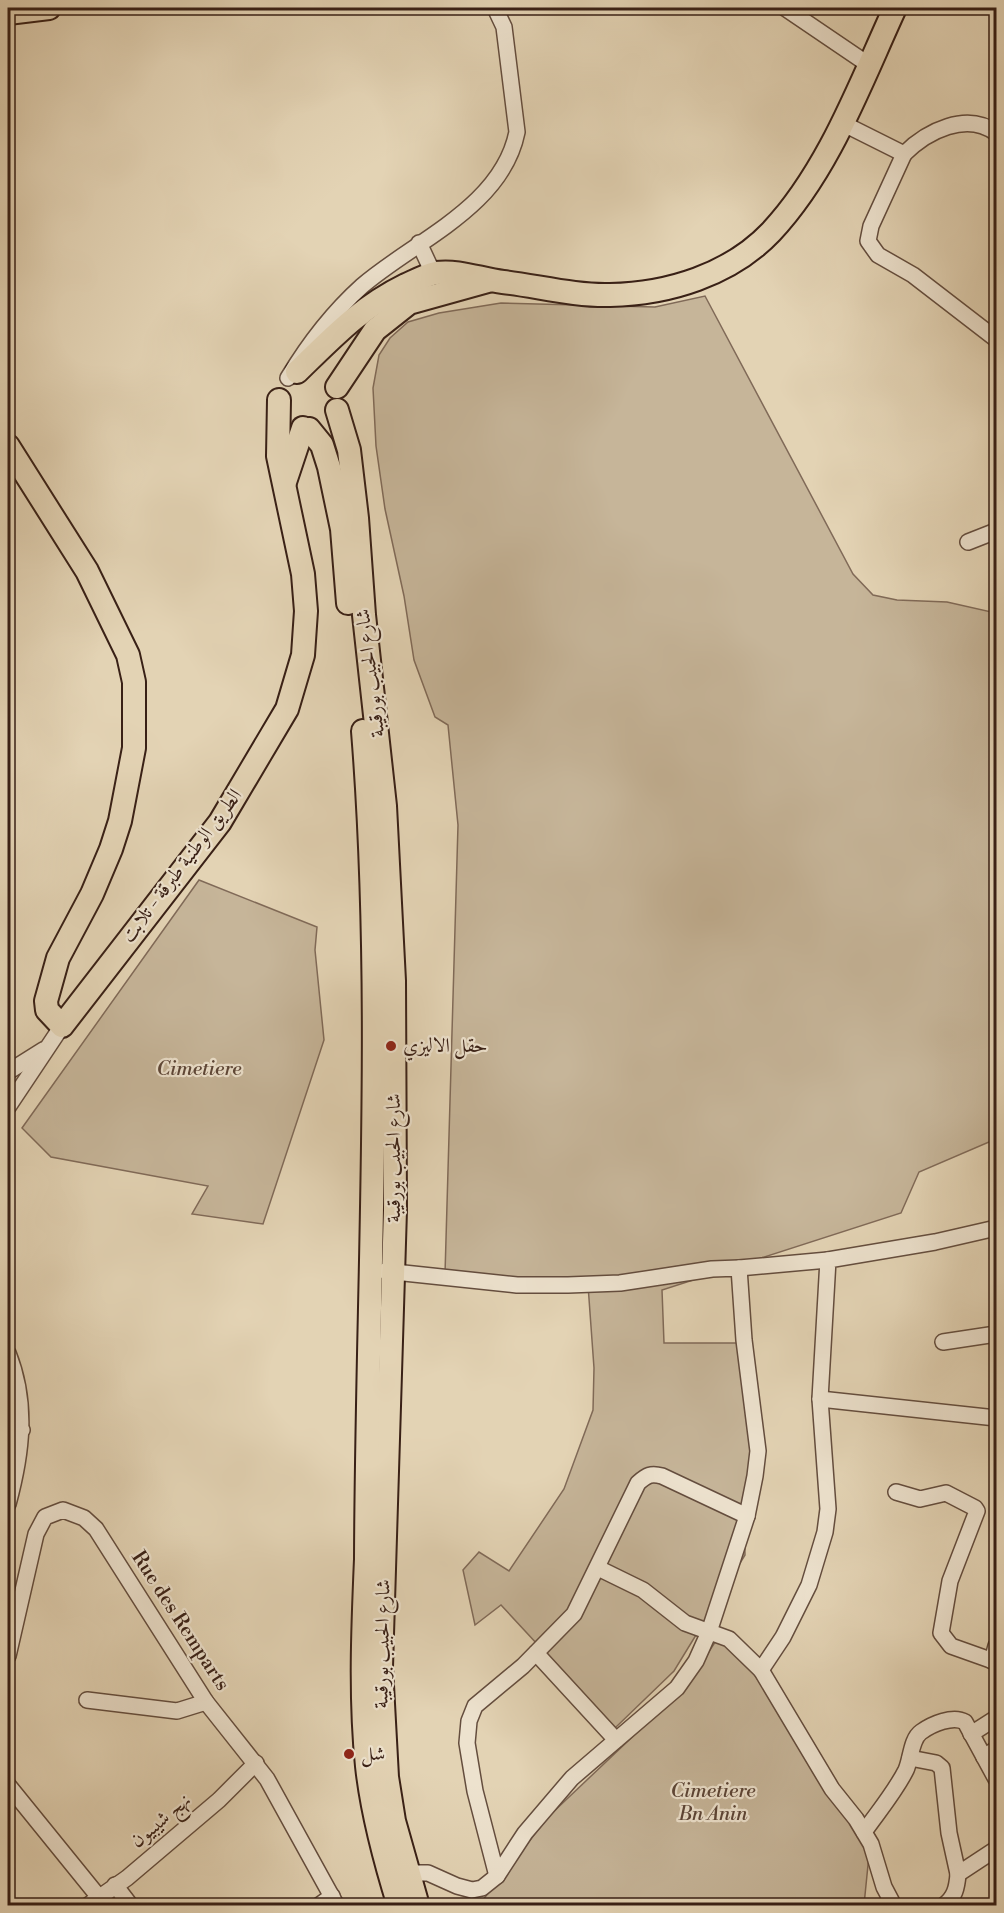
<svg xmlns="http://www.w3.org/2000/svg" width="1004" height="1913" viewBox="0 0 1004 1913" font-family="'Libre Bodoni',Amiri,serif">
	<rect width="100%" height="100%" fill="#e3d3b4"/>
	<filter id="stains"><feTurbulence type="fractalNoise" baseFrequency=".00333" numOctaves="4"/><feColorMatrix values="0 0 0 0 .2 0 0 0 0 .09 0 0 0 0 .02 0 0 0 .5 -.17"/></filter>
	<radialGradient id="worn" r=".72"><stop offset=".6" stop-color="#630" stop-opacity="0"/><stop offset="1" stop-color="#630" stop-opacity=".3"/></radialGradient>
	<!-- green -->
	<g fill="#c6b599" stroke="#806a58" stroke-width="1.5">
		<polygon points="705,296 853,574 873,595 897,600 947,602 996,613 996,1139 919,1172 901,1213 662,1290 664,1343 738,1343 753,1452 744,1510 745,1555 674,1671 615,1728 501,1605 475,1625 463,1570 479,1552 509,1571 564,1489 593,1410 594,1368 588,1285 445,1274 458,825 448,725 435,717 414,660 404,596 385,509 376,446 373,388 379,355 390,338 408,322 439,313 501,303 655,307"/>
		<polygon points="199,880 317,927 315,950 324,1040 263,1224 192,1214 208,1186 51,1157 22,1128"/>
		<polygon points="719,1636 748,1664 826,1788 856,1830 869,1855 864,1905 478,1906 549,1816 688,1684"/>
	</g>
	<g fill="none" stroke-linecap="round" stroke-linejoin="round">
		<defs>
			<g id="street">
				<polyline points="785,8 869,65"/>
				<path d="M842,123l62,31c23,-23 63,-43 92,-21"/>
				<polyline points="904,154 871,226 868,241 878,255 913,275 996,339"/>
				<polyline points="419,243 433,273"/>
				<path d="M288,378c21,-35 43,-64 74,-92 52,-45 140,-79 155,-154l-13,-105 -9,-19"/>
				<polyline points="968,542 996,531"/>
				<polyline points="8,1072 43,1050"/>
				<polyline points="8,1107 62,1026"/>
				<polyline points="739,1268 828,1260"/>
				<polyline points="385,1271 517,1285 568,1285 620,1283 712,1269 739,1268 744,1340 758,1451 755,1476 747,1516 709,1632 696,1661 677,1688 572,1778 525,1833 497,1876 482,1888 472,1890 457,1886 428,1873 402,1873"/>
				<polyline points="943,1342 996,1334"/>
				<path d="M8,1353c20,50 14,100 0,151"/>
				<polyline points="820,1399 996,1418"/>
				<polyline points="8,1435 22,1430"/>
				<polyline points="896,1492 920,1499 946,1493 975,1508 977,1511 950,1581 941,1633 951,1646 996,1662"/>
				<polyline points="598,1568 643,1590 685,1623 729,1639 761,1670 783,1637 809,1585 825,1532 828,1509 820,1399 828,1260 935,1242 996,1228"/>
				<polyline points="536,1653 616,1740"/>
				<polyline points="8,1656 36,1534 45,1517 63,1510 84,1518 96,1529 206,1702 267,1779 337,1906"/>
				<polyline points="992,1661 996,1646"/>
				<polyline points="761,1670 832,1789 856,1819 871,1844 884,1887 894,1906"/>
				<polyline points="87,1700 177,1711 206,1702"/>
				<polyline points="971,1734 996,1718"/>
				<polyline points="984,1757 996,1749"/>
				<polyline points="910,1758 936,1763 942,1768 949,1833 958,1874 996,1849"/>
				<polyline points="8,1785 98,1896"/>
				<path d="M864,1832c14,-20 31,-40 42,-62 5,-11 5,-31 15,-38 11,-8 32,-17 44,-10l31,57"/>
				<path d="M497,1876l-22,-85 -8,-48 2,-22 6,-15 48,-40 51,-52 64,-131c9,-8 13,-10 24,-7l85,40"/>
				<polyline points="115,1885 131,1906"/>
				<polyline points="87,1906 127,1878 219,1800 256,1763"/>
				<polyline points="318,1906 332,1896"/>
				<path d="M943,1906c12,-8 14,-19 15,-32"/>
			</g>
			<g id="primary">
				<polyline points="8,13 49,8"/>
				<path d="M297,372c36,-35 64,-65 109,-87 9,-4 20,-10 30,-12 23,-3 44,6 67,9 34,4 72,14 107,13 58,-1 120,-20 161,-63 58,-62 89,-148 124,-224"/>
				<polyline points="337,387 375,330 409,303 488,281"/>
				<polyline points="337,410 349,450 357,518 364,615 385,806 394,981 395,1210 381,1667 387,1777 394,1821 418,1906"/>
				<polyline points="309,429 322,445 329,467 342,529 348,603"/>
				<polyline points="8,446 87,571 128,655 134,682 134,748 120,821 111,849 92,894 58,958 46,1001 47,1010 62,1026 220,822 287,709 303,655 306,611 303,574 278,456 279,400"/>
				<polyline points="285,482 303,428"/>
				<path d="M363,731c22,275 4,552 3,828 -3,69 -6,139 1,207 5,47 18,95 32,140"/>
			</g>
		</defs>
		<!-- street casing -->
		<use href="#street" stroke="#644d3e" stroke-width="18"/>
		<!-- primary casing -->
		<use href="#primary" stroke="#392016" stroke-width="26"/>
		<!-- street -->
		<use href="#street" stroke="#ede2ce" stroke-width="15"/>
		<!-- primary -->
		<use href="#primary" stroke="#e3d3b4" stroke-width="22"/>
	</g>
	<!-- markers -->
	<g fill="#8f2418" stroke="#ede2ce" stroke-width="2">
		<circle cx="391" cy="1046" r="6"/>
		<circle cx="349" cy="1754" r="6"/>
	</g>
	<g text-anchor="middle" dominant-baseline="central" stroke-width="4.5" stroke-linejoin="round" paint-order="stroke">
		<!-- street labels -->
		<g font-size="20" fill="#392016" stroke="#ede2ce">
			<text transform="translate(371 673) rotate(-97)">شارع الحبيب بورقيبة</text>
			<text transform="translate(182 866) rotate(-53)">الطريق الوطنية طبرقة - تلابت</text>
			<text transform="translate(394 1158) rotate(-90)">شارع الحبيب بورقيبة</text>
			<text transform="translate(180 1621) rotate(57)">Rue des Remparts</text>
			<text transform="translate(383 1644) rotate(-89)">شارع الحبيب بورقيبة</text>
			<text transform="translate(161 1821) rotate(-40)">نهج شيبيون</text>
		</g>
		<!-- poi labels -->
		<g font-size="20" fill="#392016" stroke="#ede2ce" text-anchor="start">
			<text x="403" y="1046">حقل الاليزي</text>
			<text x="361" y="1754">شل</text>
		</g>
		<!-- park labels -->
		<g font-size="20" font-style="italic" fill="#5c4537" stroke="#ede2ce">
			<text x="199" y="1069">Cimetiere</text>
			<text x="713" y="1791">Cimetiere<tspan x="713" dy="23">Bn Anin</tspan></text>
		</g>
	</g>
	<!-- margin -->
	<rect width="1004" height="1913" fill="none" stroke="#e3d3b4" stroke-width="30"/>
	<rect x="9" y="9" width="986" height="1895" fill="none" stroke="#392016" stroke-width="3"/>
	<rect x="15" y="15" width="974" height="1883" fill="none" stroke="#392016" stroke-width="1.5"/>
	<rect width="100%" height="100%" filter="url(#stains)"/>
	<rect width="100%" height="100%" fill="url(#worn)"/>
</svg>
